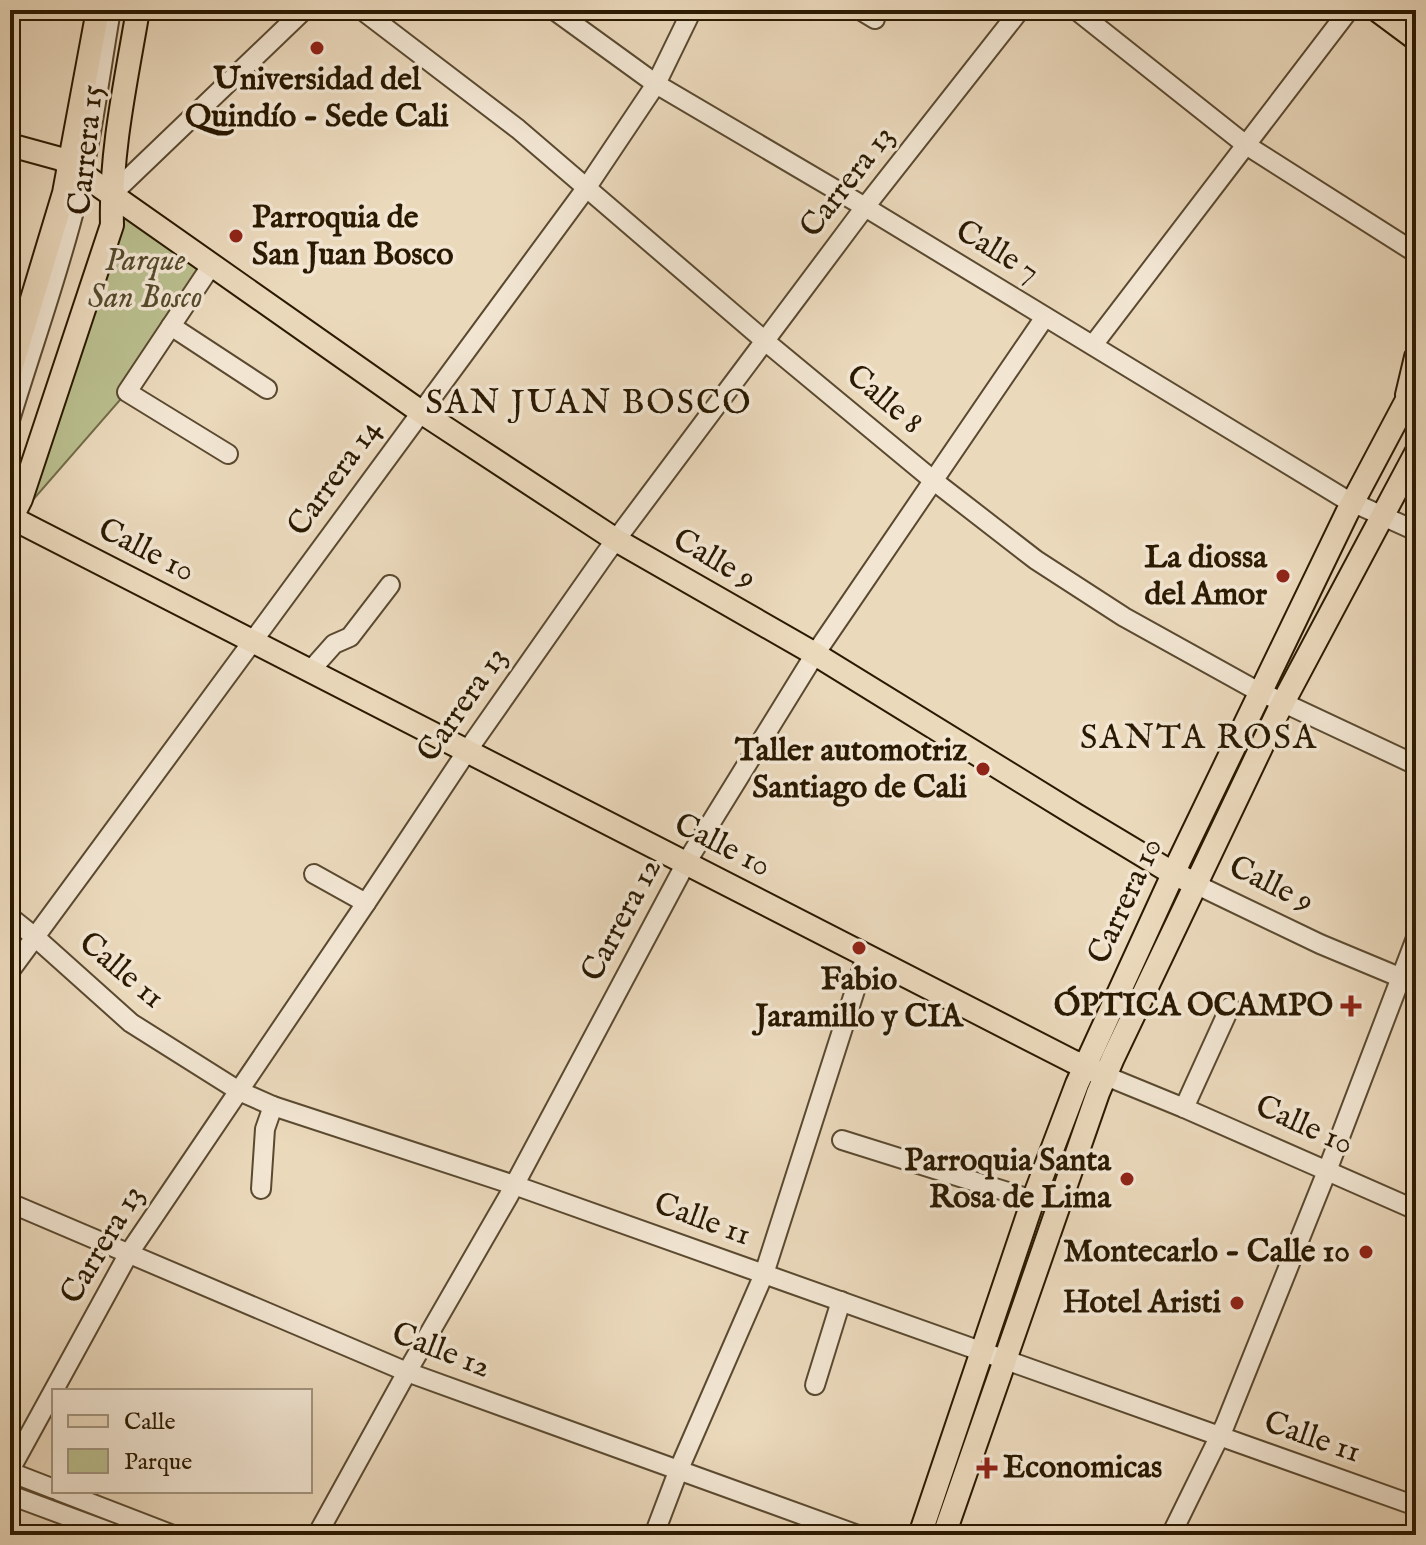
<svg xmlns="http://www.w3.org/2000/svg" width="1426" height="1545" viewBox="0 0 1426 1545" font-family="'IM FELL English',serif">
	<rect width="100%" height="100%" fill="#ebd9bc"/>
	<filter id="stains"><feTurbulence type="fractalNoise" baseFrequency=".0025" numOctaves="4"/><feColorMatrix values="0 0 0 0 .2 0 0 0 0 .09 0 0 0 0 .02 0 0 0 .5 -.17"/></filter>
	<radialGradient id="worn" r=".72"><stop offset=".6" stop-color="#630" stop-opacity="0"/><stop offset="1" stop-color="#630" stop-opacity=".3"/></radialGradient>
	<!-- green -->
	<polygon fill="#babf8f" stroke="#726c48" stroke-width="2" points="111,195 211,266 127,392 31,502 23,524"/>
	<g fill="none" stroke-linecap="round" stroke-linejoin="round">
		<defs>
			<g id="minor">
				<polyline points="362,10 518,129 765,341 934,481 1036,560 1124,617 1252,688 1416,765"/>
				<polyline points="554,10 656,84 865,207 1345,499 1416,531"/>
				<polyline points="860,10 875,19"/>
				<polyline points="1076,10 1246,145 1416,253"/>
				<polyline points="111,195 304,10"/>
				<polyline points="211,266 127,392 228,454"/>
				<polyline points="171,326 267,389"/>
				<polyline points="1093,345 1349,10"/>
				<path d="M10,420c22,-73 48,-144 66,-217 16,-64 24,-129 35,-193"/>
				<polyline points="310,671 334,644 350,637 390,585"/>
				<polyline points="314,874 366,903"/>
				<polyline points="1195,884 1320,944 1416,984"/>
				<polyline points="10,917 35,937 131,1023 239,1091 273,1106 514,1185 1416,1506"/>
				<polyline points="10,971 587,187 656,84 692,10"/>
				<polyline points="1106,1076 1184,1108 1416,1210"/>
				<polyline points="1184,1108 1230,1007"/>
				<polyline points="842,1140 1033,1200"/>
				<polyline points="261,1189 265,1129 273,1106"/>
				<polyline points="10,1203 407,1372 858,1535"/>
				<polyline points="815,1385 841,1301"/>
				<polyline points="10,1470 129,1253 366,903 467,751 606,553 865,207 1020,10"/>
				<polyline points="10,1472 54,1489"/>
				<polyline points="59,1491 173,1535"/>
				<polyline points="10,1495 118,1535"/>
				<polyline points="317,1535 407,1372 508,1197 686,863 815,654 1045,317"/>
				<polyline points="654,1535 679,1469 764,1274 866,956"/>
				<polyline points="1171,1535 1225,1425 1327,1171 1416,938"/>
			</g>
			<g id="major">
				<polyline points="1377,10 1416,39"/>
				<polyline points="10,145 61,159 421,412 616,540 815,654 1076,815 1164,868 1195,884"/>
				<polyline points="10,372 64,193 98,10"/>
				<polyline points="1407,395 1416,357"/>
				<polyline points="10,517 1072,1061 1106,1076"/>
				<path d="M10,521l11,-22 91,-274c-2,-72 14,-144 26,-215"/>
				<polyline points="920,1535 1033,1200 1077,1084 1180,859 1347,513 1416,383"/>
				<polyline points="944,1535 1098,1093 1113,1058 1278,712 1416,453"/>
			</g>
		</defs>
		<!-- minor casing -->
		<use href="#minor" stroke="#5a4930" stroke-width="22"/>
		<!-- major casing -->
		<use href="#major" stroke="#2a1901" stroke-width="26"/>
		<!-- minor -->
		<use href="#minor" stroke="#f2e6d3" stroke-width="18"/>
		<!-- major -->
		<use href="#major" stroke="#ebd9bc" stroke-width="22"/>
	</g>
	<!-- markers -->
	<g fill="#8f2418" stroke="#f2e6d3" stroke-width="3">
		<circle cx="317" cy="48" r="8"/>
		<circle cx="236" cy="236" r="8"/>
		<circle cx="1283" cy="576" r="8"/>
		<circle cx="983" cy="769" r="8"/>
		<circle cx="859" cy="948" r="8"/>
		<path d="M1347 994h8v8h8v8h-8v8h-8v-8h-8v-8h8z"/>
		<circle cx="1127" cy="1179" r="8"/>
		<circle cx="1366" cy="1252" r="8"/>
		<circle cx="1237" cy="1303" r="8"/>
		<path d="M983 1456h8v8h8v8h-8v8h-8v-8h-8v-8h8z"/>
	</g>
	<g text-anchor="middle" dominant-baseline="central" stroke-width="7" stroke-linejoin="round" paint-order="stroke">
		<!-- poi labels -->
		<g font-size="32" font-weight="bold" fill="#2a1901" stroke="#f2e6d3" text-anchor="end">
			<text x="317" y="80" text-anchor="middle">Universidad del<tspan x="317" dy="37">Quindío - Sede Cali</tspan></text>
			<text x="252" y="218" text-anchor="start">Parroquia de<tspan x="252" dy="37">San Juan Bosco</tspan></text>
			<text x="1267" y="558">La diossa<tspan x="1267" dy="37">del Amor</tspan></text>
			<text x="967" y="751">Taller automotriz<tspan x="967" dy="37">Santiago de Cali</tspan></text>
			<text x="859" y="980" text-anchor="middle">Fabio<tspan x="859" dy="37">Jaramillo y CIA</tspan></text>
			<text x="1333" y="1006">ÓPTICA OCAMPO</text>
			<text x="1111" y="1161">Parroquia Santa<tspan x="1111" dy="37">Rosa de Lima</tspan></text>
			<text x="1350" y="1252">Montecarlo - Calle 10</text>
			<text x="1221" y="1303">Hotel Aristi</text>
			<text x="1003" y="1468" text-anchor="start">Economicas</text>
		</g>
		<!-- street labels -->
		<g font-size="32" fill="#2a1901" stroke="#f2e6d3">
			<text transform="translate(87 150) rotate(-84)">Carrera 15</text>
			<text transform="translate(848 182) rotate(-52)">Carrera 13</text>
			<text transform="translate(997 252) rotate(31)">Calle 7</text>
			<text transform="translate(884 400) rotate(40)">Calle 8</text>
			<text transform="translate(335 478) rotate(-54)">Carrera 14</text>
			<text transform="translate(146 551) rotate(27)">Calle 10</text>
			<text transform="translate(714 560) rotate(30)">Calle 9</text>
			<text transform="translate(463 705) rotate(-55)">Carrera 13</text>
			<text transform="translate(722 846) rotate(27)">Calle 10</text>
			<text transform="translate(1271 885) rotate(26)">Calle 9</text>
			<text transform="translate(1126 901) rotate(-65)">Carrera 10</text>
			<text transform="translate(622 920) rotate(-62)">Carrera 12</text>
			<text transform="translate(121 971) rotate(40)">Calle 11</text>
			<text transform="translate(1304 1126) rotate(24)">Calle 10</text>
			<text transform="translate(702 1220) rotate(20)">Calle 11</text>
			<text transform="translate(103 1245) rotate(-59)">Carrera 13</text>
			<text transform="translate(441 1351) rotate(21)">Calle 12</text>
			<text transform="translate(1312 1438) rotate(19)">Calle 11</text>
		</g>
		<!-- park labels -->
		<g font-size="32" font-style="italic" fill="#554b2c" stroke="#f2e6d3">
			<text x="145" y="261">Parque<tspan x="145" dy="37">San Bosco</tspan></text>
		</g>
		<!-- neighbourhood labels -->
		<g font-size="34" letter-spacing="2" fill="#2a1901" stroke="#f2e6d3">
			<text x="589" y="403">SAN JUAN BOSCO</text>
			<text x="1199" y="738">SANTA ROSA</text>
		</g>
	</g>
	<!-- margin -->
	<rect width="1426" height="1545" fill="none" stroke="#ebd9bc" stroke-width="40"/>
	<rect x="12" y="12" width="1402" height="1521" fill="none" stroke="#2a1901" stroke-width="4"/>
	<rect x="20" y="20" width="1386" height="1505" fill="none" stroke="#2a1901" stroke-width="2"/>
	<!-- legend -->
	<rect x="52" y="1389" width="260" height="104" fill="#f2e6d3" stroke="#a2947f" stroke-width="2"/>
	<rect x="68" y="1415" width="40" height="12" fill="#ebd9bc" stroke="#a2947f" stroke-width="2"/>
	<text x="124" y="1429" font-size="24" fill="#2a1901">Calle</text>
	<rect x="68" y="1449" width="40" height="24" fill="#babf8f" stroke="#a2947f" stroke-width="2"/>
	<text x="124" y="1469" font-size="24" fill="#2a1901">Parque</text>
	<rect width="100%" height="100%" filter="url(#stains)"/>
	<rect width="100%" height="100%" fill="url(#worn)"/>
</svg>
